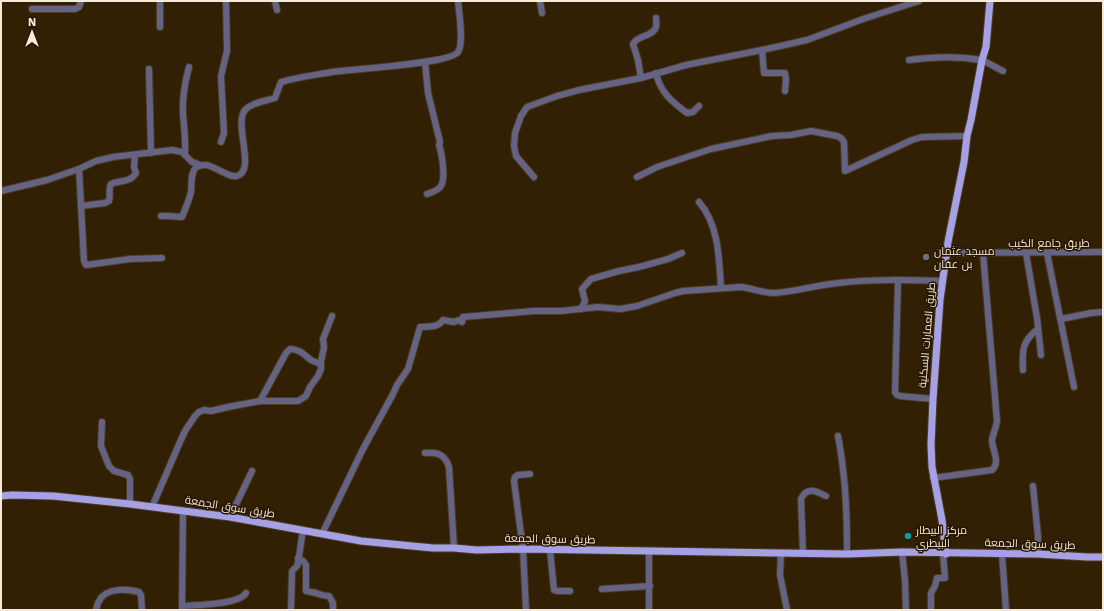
<svg xmlns="http://www.w3.org/2000/svg" width="1104" height="611" viewBox="0 0 1104 611" font-family="'Work Sans',Cairo,sans-serif">
	<rect width="100%" height="100%" fill="#312004"/>
	<g fill="none" stroke-linecap="round" stroke-linejoin="round">
		<defs>
			<g id="minor">
				<polyline points="160,1 160,27"/>
				<polyline points="275,1 277,10"/>
				<polyline points="540,1 542,13"/>
				<polyline points="32,9 75,9 79,7 81,1"/>
				<polyline points="762,50 764,73 785,73 786,80 785,91"/>
				<path d="M909,60c23,-3 48,-4 72,0 7,2 15,8 22,11"/>
				<path d="M425,62l3,31 12,49 -1,3c3,9 7,33 2,41 -3,5 -9,6 -14,8"/>
				<polyline points="149,69 151,153"/>
				<path d="M656,73c4,19 16,29 31,40l6,-1 6,-6"/>
				<path d="M641,78l-3,-18 -5,-16c4,-9 20,-7 23,-17 1,-2 0,-7 0,-9"/>
				<polyline points="221,142 224,133 221,76 227,51 226,1"/>
				<path d="M185,155c1,-14 -1,-27 -2,-41 -1,-16 2,-32 6,-47"/>
				<polyline points="79,169 84,261 86,265 130,259 162,258"/>
				<polyline points="534,177 516,156 514,146 515,133 521,116 527,107 557,96 579,90 641,78 686,65 762,50 807,40 866,18 919,1"/>
				<polyline points="637,177 657,167 711,149 772,136 791,135 811,131 837,136 841,138 844,142 845,171 912,140 922,137 967,136"/>
				<polyline points="1,191 47,180 79,169 96,161 113,157 172,150 182,152 192,162 201,165"/>
				<path d="M699,202c20,23 20,57 22,86"/>
				<path d="M81,206l24,-3 4,-2c2,-6 -1,-12 2,-17 9,-4 19,-1 25,-11l-2,-6 1,-12"/>
				<path d="M161,216h7l14,1c3,-8 7,-16 9,-25 1,-9 -1,-18 5,-25 3,-1 6,-2 9,-2 9,0 23,13 32,11 20,-6 -5,-54 9,-67 7,-7 20,-8 29,-11l6,-16c17,-5 34,-7 51,-10 19,-3 118,-8 126,-20 6,-8 1,-40 0,-51"/>
				<polyline points="946,253 1103,252"/>
				<polyline points="1026,253 1037,318 1041,355"/>
				<polyline points="1047,253 1074,387"/>
				<polyline points="898,281 895,392 897,395 900,396 933,399"/>
				<polyline points="581,309 585,301 582,289 591,279 619,271 639,267 668,259 682,253"/>
				<polyline points="1061,319 1091,313 1103,312"/>
				<path d="M1023,370c-1,-19 -1,-29 15,-41"/>
				<path d="M260,401l26,-48 4,-4c10,0 14,6 21,11 3,2 7,3 10,4"/>
				<polyline points="102,422 101,446 109,466 114,471 128,475 130,479 130,504"/>
				<path d="M838,436c2,11 4,22 5,34 4,28 4,56 4,84"/>
				<path d="M425,453c12,-1 20,1 24,14l5,81"/>
				<path d="M933,478l59,-8c9,-8 0,-20 0,-30 1,-6 4,-12 5,-19l-14,-168"/>
				<polyline points="1033,486 1038,536 1038,554"/>
				<polyline points="152,507 180,442 185,431 195,416 199,412 204,410 211,411 228,407 260,401 298,401 306,396 310,387 318,376 321,369 321,362 324,347 323,339 332,316"/>
				<polyline points="230,517 252,471"/>
				<path d="M322,534l41,-85 30,-55 4,-9 11,-16 12,-42c9,-1 18,1 23,-7l11,2 5,-2 3,2 1,-5 70,-6h28l37,-4 22,2 17,-3 38,-13 8,-2 58,-4c11,1 21,6 33,6 21,-1 42,-8 64,-10 34,-4 70,-3 104,-2"/>
				<polyline points="550,550 554,590 557,591 570,591"/>
				<polyline points="649,551 649,610"/>
				<polyline points="902,552 905,580 906,610"/>
				<polyline points="781,553 780,575 787,610"/>
				<path d="M803,553l-2,-54c6,-13 15,-8 25,-3"/>
				<polyline points="1002,554 1006,610"/>
				<path d="M298,558l5,3 3,4v26c3,1 6,1 10,2 5,2 7,3 13,3l4,7v7"/>
				<polyline points="602,589 650,586"/>
				<path d="M182,606c14,-1 57,-1 64,-13"/>
				<path d="M96,610c1,-3 1,-6 3,-9 7,-14 28,-12 40,-9l2,3 1,15"/>
				<polyline points="182,610 183,511"/>
				<polyline points="291,610 292,571 297,566 298,563 303,530"/>
				<polyline points="526,610 523,549 514,481 515,477 518,475 530,474"/>
				<polyline points="931,610 931,593 935,586 937,578 945,578 943,554"/>
			</g>
			<g id="major">
				<polyline points="1,496 12,495 53,496 130,504 230,517 361,541 402,545 433,548 454,548 477,550 523,549 847,554 902,552 1038,554 1087,557 1103,557"/>
				<polyline points="946,554 942,520 932,467 931,445 933,399 937,343 940,300 948,242 964,162 967,136 971,120 982,60 986,47 990,1"/>
			</g>
		</defs>
		<!-- minor casing -->
		<use href="#minor" stroke="#4d3c22" stroke-width="8"/>
		<!-- major casing -->
		<use href="#major" stroke="#4d3c22" stroke-width="9"/>
		<!-- minor -->
		<use href="#minor" stroke="#646383" stroke-width="6"/>
		<!-- major -->
		<use href="#major" stroke="#a6a1e4" stroke-width="7"/>
	</g>
	<!-- markers -->
	<circle fill="#6b7280" stroke="#271600" stroke-width="1.5" cx="926" cy="257" r="4"/>
	<circle fill="#0f9aa8" stroke="#271600" stroke-width="1.5" cx="908" cy="536" r="4"/>
	<g text-anchor="middle" dominant-baseline="central" stroke-width="3" stroke-linejoin="round" paint-order="stroke">
		<!-- street labels -->
		<g font-size="11" fill="#f6ebdb" stroke="#271600">
			<text x="1049" y="243">طريق جامع الكيب</text>
			<text transform="translate(927 335) rotate(-85)">طريق العمارات السكنية</text>
			<text transform="translate(230 507) rotate(9)">طريق سوق الجمعة</text>
			<text transform="translate(550 539) rotate(1)">طريق سوق الجمعة</text>
			<text transform="translate(1030 544) rotate(2)">طريق سوق الجمعة</text>
		</g>
		<!-- poi labels -->
		<g font-size="11" fill="#f6ebdb" stroke="#271600" text-anchor="start">
			<text x="934" y="251">مسجد عثمان<tspan x="934" dy="13">بن عفان</tspan></text>
			<text x="916" y="530">مركز البيطار<tspan x="916" dy="13">البيطري</tspan></text>
		</g>
	</g>
	<!-- border -->
	<rect width="1104" height="611" fill="none" stroke="#f6ebdb" stroke-width="4"/>
	<!-- north arrow -->
	<g transform="translate(32 32)" stroke="#271600" stroke-width="3" paint-order="stroke">
	<path d="M0-3L7 15L0 10L-7 15Z" fill="#f6ebdb"/>
	<text y="-6" font-size="11" font-weight="bold" text-anchor="middle" fill="#f6ebdb">N</text>
	</g>
</svg>
